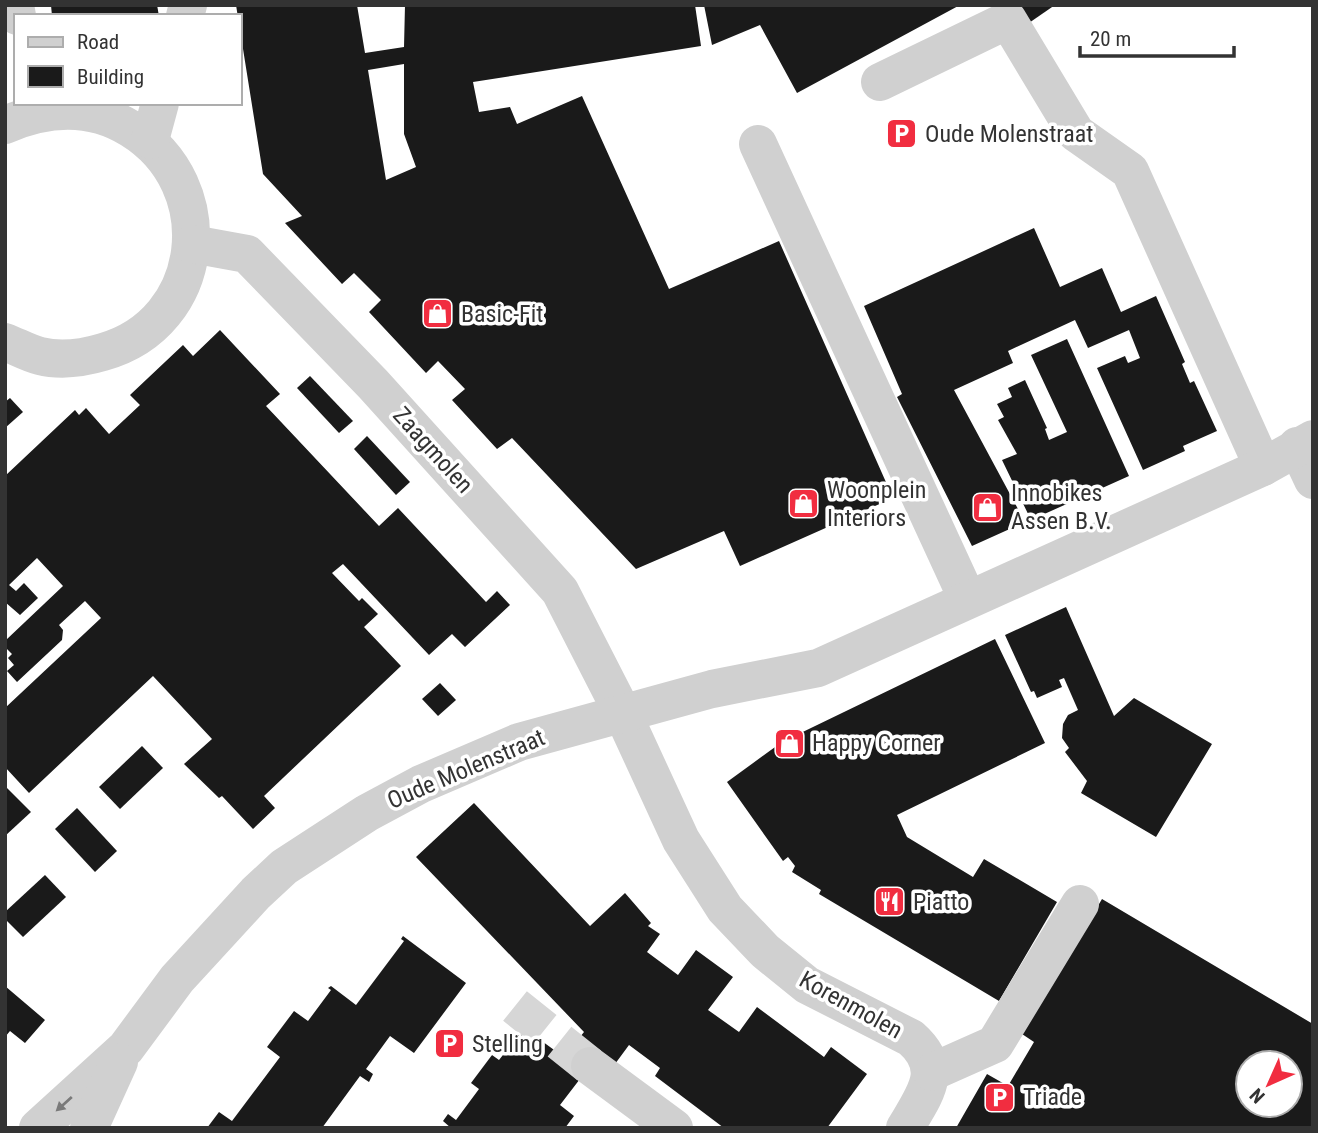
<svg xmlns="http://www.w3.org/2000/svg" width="1318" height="1133" viewBox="0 0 1318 1133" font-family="'Roboto Condensed',sans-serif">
	<rect width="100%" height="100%" fill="#fff"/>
	<!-- building -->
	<g fill="#1a1a1a" fill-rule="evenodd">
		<polygon points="51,5 157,5 159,16 52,16"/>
		<path d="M236,5h121l8,48 39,-6 1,-42h290l6,41 -228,36 6,30 31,-5 7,17 65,-28 87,193 110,-48 114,257 -153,68 -16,-35 -88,38 -124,-131 -15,11 -45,-49 13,-11 -27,-28 -12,12 -57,-61 12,-12 -27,-27 -12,11 -57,-61 17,-7 -39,-42zM404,64v70l12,33 -30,13 -18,-110z"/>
		<polygon points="704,5 960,5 797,93 760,25 712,45"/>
		<polygon points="1017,5 1055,5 1026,25"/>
		<polygon points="1034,228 1060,287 1102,268 1121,312 1156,296 1185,362 1182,364 1190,383 1194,381 1217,431 1183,446 1185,451 1143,470 1097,368 1125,356 1128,363 1140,358 1129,330 1088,348 1075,320 1008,351 1013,363 954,390 1025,522 972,546 897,397 902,394 864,306"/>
		<polygon points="220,330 280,394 266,406 379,526 398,508 486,602 497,591 510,605 465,647 452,634 429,655 343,564 332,573 359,601 362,598 378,614 364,627 401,666 264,796 275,808 253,829 222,796 219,798 184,764 212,739 153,676 29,793 5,767 5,708 101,618 85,601 59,625 63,630 62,640 17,682 7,671 14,665 8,658 12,654 5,647 6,640 63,586 37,558 9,585 16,591 24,583 38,598 20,615 5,602 5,476 75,410 79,415 86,408 109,434 140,405 130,395 183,345 193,356"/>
		<polygon points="1067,339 1129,476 1031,520 1002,460 1017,454 998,420 1004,417 997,404 1012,397 1008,388 1025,380 1047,428 1045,429 1049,440 1067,432 1031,355"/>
		<polygon points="310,376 353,421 339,433 297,388"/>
		<polygon points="10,398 23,412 5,428 5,402"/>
		<polygon points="367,436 410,482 396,495 354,449"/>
		<polygon points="1066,607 1114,716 1134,698 1212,744 1156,837 1081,793 1087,781 1065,752 1069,748 1062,738 1063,724 1068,715 1078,710 1064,678 1059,680 1062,687 1037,698 1034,691 1031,692 1005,635"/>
		<polygon points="995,639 1045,743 897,815 907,837 973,877 984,859 1057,902 999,1001 819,894 821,890 792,872 795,866 788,857 783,861 727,782 782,742"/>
		<polygon points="440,683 456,700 438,716 422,699"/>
		<polygon points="142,746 163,768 120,809 99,787"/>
		<polygon points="5,786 31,812 5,836"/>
		<polygon points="474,803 590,926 625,893 651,923 648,926 660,934 647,952 678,975 696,950 733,977 708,1010 739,1032 757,1007 824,1057 831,1047 867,1074 827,1128 724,1128 655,1076 660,1068 629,1045 615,1064 580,1037 584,1032 416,857"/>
		<polygon points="77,808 117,851 95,872 55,829"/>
		<polygon points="45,875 66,897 23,937 5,919 5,912"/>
		<path d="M1102,899l211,125v104h-357l31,-54 21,12 26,-44 -12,-8zM1248,1063h42v42h-42z"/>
		<polygon points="403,936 466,983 414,1053 390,1036 366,1069 373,1074 369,1082 360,1076 322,1128 207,1128 219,1112 232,1121 280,1057 267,1047 294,1011 308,1021 331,990 328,988 331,986 356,1005 404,941 401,939"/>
		<polygon points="5,986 45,1020 25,1043 10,1031 5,1037"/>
		<polygon points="524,1028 587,1074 583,1075 560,1105 574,1116 565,1128 451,1128 443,1121 448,1114 456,1120 479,1089 471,1083 492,1055 499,1060"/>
	</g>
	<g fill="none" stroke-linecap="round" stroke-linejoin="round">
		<!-- minor-tunnel -->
		<polyline stroke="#d6d6d6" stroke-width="38" stroke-dasharray="38 19" stroke-linecap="butt" points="515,1006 590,1066"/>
		<!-- minor -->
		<g stroke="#d0d0d0" stroke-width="38">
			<polyline points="15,5 17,16"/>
			<polyline points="185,16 188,5"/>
			<polyline points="880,82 1008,20 1076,133 1130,171 1263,467"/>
			<path d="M5,125c42,-18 86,-21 126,4 91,56 76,194 -28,223 -20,6 -43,9 -63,4 -12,-3 -24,-10 -35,-14"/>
			<polyline points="150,140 160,103"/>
			<polyline points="758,144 967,598"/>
			<path d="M192,244l55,10 126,130 187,207 62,121 59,128 44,69 40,42 42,34 104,53c35,31 14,56 -6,90"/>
			<polyline points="1297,446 1313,480"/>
			<polyline points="590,1066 674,1128"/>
			<polyline points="932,1072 995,1044 1080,904"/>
			<polyline points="38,1128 126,1048 177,979 256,893 284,867 367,813 421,784 519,742 712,689 818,668 1263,467 1313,439"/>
			<polyline points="89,1128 119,1062"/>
		</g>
	</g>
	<!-- one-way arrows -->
	<defs><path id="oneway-solid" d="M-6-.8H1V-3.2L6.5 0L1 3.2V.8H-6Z" transform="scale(1.75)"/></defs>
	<use fill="#7a7a7a" href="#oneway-solid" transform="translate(64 1104) rotate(138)"/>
	<!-- icons -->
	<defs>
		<symbol id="parking-square" viewBox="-11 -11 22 22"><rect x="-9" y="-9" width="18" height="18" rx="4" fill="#f12d40" stroke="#fff"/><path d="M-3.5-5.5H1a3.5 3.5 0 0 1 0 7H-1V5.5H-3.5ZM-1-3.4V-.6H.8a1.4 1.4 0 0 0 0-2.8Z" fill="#fff"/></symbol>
		<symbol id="shop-square" viewBox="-11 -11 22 22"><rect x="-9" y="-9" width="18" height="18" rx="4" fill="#f12d40" stroke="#fff"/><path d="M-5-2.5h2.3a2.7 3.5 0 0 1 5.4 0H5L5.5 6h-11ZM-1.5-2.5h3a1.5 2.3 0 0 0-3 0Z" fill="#fff"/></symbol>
		<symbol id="restaurant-square" viewBox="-11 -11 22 22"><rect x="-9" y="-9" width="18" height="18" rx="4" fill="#f12d40" stroke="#fff"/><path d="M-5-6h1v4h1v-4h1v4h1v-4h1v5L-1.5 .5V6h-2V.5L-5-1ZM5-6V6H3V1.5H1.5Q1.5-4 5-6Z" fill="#fff"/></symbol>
	</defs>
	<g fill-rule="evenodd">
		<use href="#parking-square" x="884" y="116" width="35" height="35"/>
		<use href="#shop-square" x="420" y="296" width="35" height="35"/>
		<use href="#shop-square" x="786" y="486" width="35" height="35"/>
		<use href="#shop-square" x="970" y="490" width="35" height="35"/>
		<use href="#shop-square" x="772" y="726" width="35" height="35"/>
		<use href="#restaurant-square" x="872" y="884" width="35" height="35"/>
		<use href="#parking-square" x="432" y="1026" width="35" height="35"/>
		<use href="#parking-square" x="982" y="1080" width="35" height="35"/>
	</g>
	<g text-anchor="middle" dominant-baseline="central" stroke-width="7" stroke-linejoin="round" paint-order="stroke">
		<!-- poi labels -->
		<g font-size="24" fill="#333" stroke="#fff" text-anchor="start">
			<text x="925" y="134">Oude Molenstraat</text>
			<text x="461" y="314">Basic-Fit</text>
			<text x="827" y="490">Woonplein<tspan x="827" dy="28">Interiors</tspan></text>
			<text x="1011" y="493">Innobikes<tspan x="1011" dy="28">Assen B.V.</tspan></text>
			<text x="812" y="743">Happy Corner</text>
			<text x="913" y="902">Piatto</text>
			<text x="472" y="1044">Stelling</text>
			<text x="1023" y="1097">Triade</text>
		</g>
		<!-- street labels -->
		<g font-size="24" fill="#333" stroke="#fff">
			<text transform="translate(433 450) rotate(48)">Zaagmolen</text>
			<text transform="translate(466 769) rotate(-23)">Oude Molenstraat</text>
			<text transform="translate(851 1005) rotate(29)">Korenmolen</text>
		</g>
	</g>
	<!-- border -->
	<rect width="1318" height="1133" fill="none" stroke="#333333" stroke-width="14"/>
	<!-- legend -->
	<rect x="14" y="14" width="228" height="91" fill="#ffffff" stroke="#adadad" stroke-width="2"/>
	<rect x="28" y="37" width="35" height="10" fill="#d0d0d0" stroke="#adadad" stroke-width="2"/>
	<text x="77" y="49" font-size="21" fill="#333333">Road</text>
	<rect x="28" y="66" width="35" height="21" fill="#1a1a1a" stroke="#adadad" stroke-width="2"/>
	<text x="77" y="84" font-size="21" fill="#333333">Building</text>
	<!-- north arrow -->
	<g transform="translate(1269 1084) rotate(225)"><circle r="33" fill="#ffffff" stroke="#adadad" stroke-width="2"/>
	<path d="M0-5L12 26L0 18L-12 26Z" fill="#f12d40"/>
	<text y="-10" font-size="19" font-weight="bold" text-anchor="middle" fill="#333333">N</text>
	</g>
	<!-- scale -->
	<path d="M1080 46v10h154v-10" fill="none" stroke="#333333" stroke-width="3.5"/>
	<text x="1090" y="46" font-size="21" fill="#333333" stroke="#ffffff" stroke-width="5" paint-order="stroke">20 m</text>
</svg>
